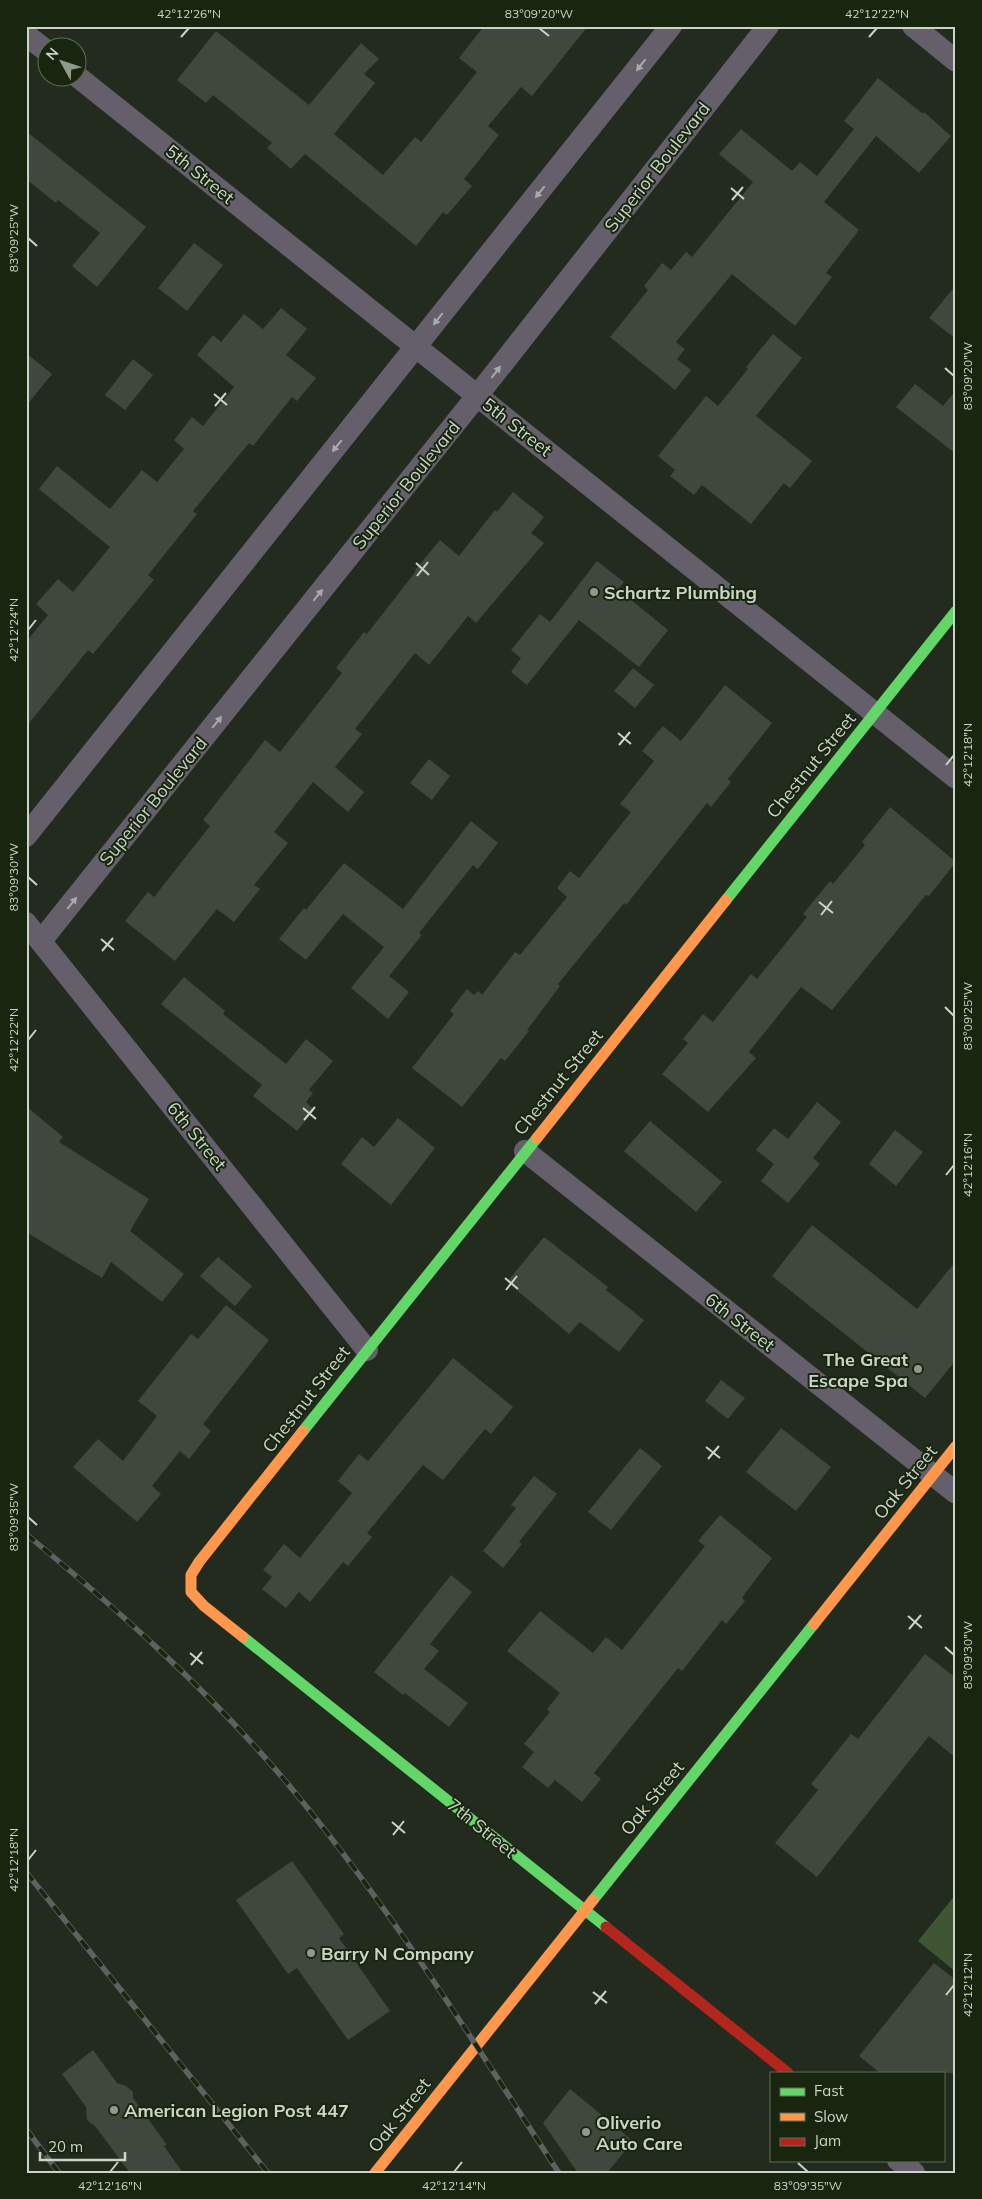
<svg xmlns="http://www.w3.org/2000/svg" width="982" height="2199" viewBox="0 0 982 2199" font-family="Mulish,sans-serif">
	<rect width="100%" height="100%" fill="#232b1f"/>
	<!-- pitch -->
	<polygon fill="#405534" points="956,1894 956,1972 918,1941"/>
	<!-- building -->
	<g fill="#40473c">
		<polygon points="484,26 588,26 532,96 521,87 488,126 499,135 464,179 472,186 447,215 443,212 416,246 305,154 291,169 267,148 272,143 213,95 206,103 177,80 216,31 309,105 361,43 379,59 364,74 375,83 334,134 383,175 415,137 421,142 477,72 459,58"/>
		<polygon points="878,78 923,114 924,112 951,136 919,173 876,136 824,202 859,230 826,273 832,277 795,326 732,274 676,342 685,349 677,359 691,370 675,390 610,337 648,290 644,286 662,263 671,270 686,252 692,257 753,182 719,154 741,129 792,171 800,162 817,176 854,129 844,121"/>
		<polygon points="26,131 146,227 97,287 72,266 100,233 58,200 56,203 26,179"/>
		<polygon points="194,243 223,265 187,311 158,288"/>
		<polygon points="956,285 956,339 929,318"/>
		<polygon points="281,308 307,329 286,355 316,378 297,401 292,397 253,446 249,443 193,511 197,514 148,575 154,580 93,654 88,650 26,727 26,642 48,615 36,604 58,579 73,592 110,547 39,489 57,466 110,509 142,470 157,482 184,449 174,440 192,417 203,426 234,387 197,355 213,335 221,342 244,314 263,329"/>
		<polygon points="773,334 802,358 756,416 812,461 790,488 784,483 751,524 702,485 694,495 670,476 675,470 658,456 706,396 718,406 748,369 746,367"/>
		<polygon points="26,353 52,374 26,406"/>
		<polygon points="133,359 153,375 125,410 105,395"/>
		<polygon points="915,384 943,406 956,390 956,454 896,407"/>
		<polygon points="513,492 544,517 531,533 544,543 476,623 468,616 429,665 415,653 355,729 362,734 335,767 364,792 348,812 313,782 274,832 288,843 254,885 260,889 234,922 217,909 175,961 125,921 148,892 154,897 210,826 203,820 265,740 280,752 342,673 336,668 364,632 367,634 416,571 415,570 440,540 459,556 495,510 497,512"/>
		<polygon points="597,561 624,582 618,589 668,630 639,667 579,620 527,685 511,672 521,658 511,650 540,614 550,622"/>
		<polygon points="633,668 654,685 635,708 614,691"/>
		<polygon points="725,685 772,723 728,779 731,782 711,807 707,803 626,905 624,903 558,984 560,986 527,1030 529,1031 505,1061 501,1058 462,1107 412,1068 454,1014 450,1011 467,989 474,995 478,991 482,995 515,952 520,955 567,897 557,888 570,871 579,878 631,812 620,804 654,761 642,751 663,726 681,741"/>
		<polygon points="429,759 450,776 432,800 410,783"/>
		<polygon points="890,807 956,862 929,896 926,895 832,1010 801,987 749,1052 756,1058 708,1112 662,1074 688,1043 683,1039 703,1014 713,1022 751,974 757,979 807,917 803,914 830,881 833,884 865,845 862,842"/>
		<polygon points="471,821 498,843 478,869 473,865 419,933 422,935 389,976 409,992 388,1019 351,988 384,947 343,914 306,960 279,939 304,908 306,910 344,863 403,909"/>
		<polygon points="184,977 225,1011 223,1014 286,1064 306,1039 333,1061 309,1090 313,1093 306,1102 314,1110 297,1131 253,1096 262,1085 161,1004"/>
		<polygon points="817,1102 841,1122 813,1158 820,1164 788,1203 761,1181 774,1164 756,1150 774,1128 788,1139"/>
		<polygon points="26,1106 63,1137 59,1142 149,1199 130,1231 184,1274 162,1302 111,1262 102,1278 26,1232"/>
		<polygon points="398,1118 435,1148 391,1205 341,1164 362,1137 374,1147"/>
		<polygon points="650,1121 722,1182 696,1212 624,1151"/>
		<polygon points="895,1130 923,1152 896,1186 869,1164"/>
		<polygon points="812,1225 917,1309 956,1261 956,1360 925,1398 772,1276"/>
		<polygon points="544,1237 608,1287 606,1290 644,1320 619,1352 580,1322 569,1334 507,1282"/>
		<polygon points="218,1257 252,1286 235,1306 200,1276"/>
		<polygon points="226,1305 269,1340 203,1424 211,1431 189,1459 180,1451 152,1486 161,1494 137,1522 73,1467 98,1439 123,1461 157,1416 138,1401 191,1334 198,1339"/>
		<polygon points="453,1358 513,1407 491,1434 485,1429 443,1480 423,1465 367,1533 372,1537 348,1566 343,1562 310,1602 299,1592 286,1608 262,1589 272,1577 263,1570 284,1544 300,1558 352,1493 338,1481 359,1454 368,1461"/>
		<polygon points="721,1380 745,1398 728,1419 705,1401"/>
		<polygon points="781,1428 831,1467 796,1511 746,1472"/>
		<polygon points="640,1448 662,1466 611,1530 588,1512"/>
		<polygon points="534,1476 557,1494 519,1542 522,1544 503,1568 483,1551 516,1508 511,1505"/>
		<polygon points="720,1515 772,1558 746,1592 742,1598 745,1601 726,1624 722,1620 682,1671 678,1668 594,1773 601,1779 582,1802 555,1780 548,1788 522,1767 534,1752 524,1744 550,1712 547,1709 560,1693 507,1651 540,1611 593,1653 606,1637 622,1650 705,1546 698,1541"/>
		<polygon points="451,1575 472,1592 430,1644 439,1651 424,1669 468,1703 449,1727 405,1693 403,1695 374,1672"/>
		<polygon points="925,1654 956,1678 956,1758 929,1736 817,1877 775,1843 818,1790 811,1784 851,1734 858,1739"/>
		<polygon points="292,1861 344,1934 339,1938 390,2011 348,2040 297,1968 288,1974 236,1900"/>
		<polygon points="934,1963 956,1980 956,2073 880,2073 859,2056"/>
		<polygon points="93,2050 117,2083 126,2086 133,2092 133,2098 167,2145 164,2146 183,2173 130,2173 96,2127 87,2120 86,2107 62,2074"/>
		<polygon points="570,2089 633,2141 607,2173 578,2173 543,2123"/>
	</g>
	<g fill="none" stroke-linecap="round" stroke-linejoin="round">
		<!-- street -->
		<g stroke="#645f6a" stroke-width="22">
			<polyline points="913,26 956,61"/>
			<polyline points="26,35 48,52"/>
			<polyline points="78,77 956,778"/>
			<polyline points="26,836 671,26"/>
			<polyline points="26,923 367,1350"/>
			<polyline points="41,941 477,396 768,26"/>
			<polyline points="525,1151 956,1493"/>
			<polyline points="898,2160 914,2173"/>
		</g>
		<!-- fast -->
		<g stroke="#63d668" stroke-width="11">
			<polyline points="726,900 956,611"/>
			<polyline points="303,1431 537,1138"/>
			<polyline points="243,1637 606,1927"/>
			<polyline points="593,1900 814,1624"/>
		</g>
		<!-- slow -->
		<g stroke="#ff974d" stroke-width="11">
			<polyline points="537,1138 726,900"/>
			<polyline points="814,1624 956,1446"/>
			<polyline points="243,1637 204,1606 191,1592 191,1575 199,1562 303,1431"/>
			<polyline points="375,2173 593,1900"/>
		</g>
		<!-- jam -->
		<polyline stroke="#b3261e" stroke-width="11" points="606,1927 788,2073"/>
		<defs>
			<g id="rail">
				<path d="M26,1534c91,75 179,153 256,243 104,123 189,261 277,396"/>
				<polyline points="26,1872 268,2173"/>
				<polyline points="26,2129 59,2173"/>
			</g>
		</defs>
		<!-- rail casing -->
		<use href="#rail" stroke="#5f6160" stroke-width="5.5"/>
		<!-- rail -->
		<use href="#rail" stroke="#182610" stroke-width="4" stroke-dasharray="11" stroke-linecap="butt"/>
	</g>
	<!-- one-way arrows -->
	<defs><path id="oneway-solid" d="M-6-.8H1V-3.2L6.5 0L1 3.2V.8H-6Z" transform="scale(1.25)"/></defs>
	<g fill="#a7aca6">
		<use href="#oneway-solid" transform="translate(641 65) rotate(128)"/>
		<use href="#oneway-solid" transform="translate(540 192) rotate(129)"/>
		<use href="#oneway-solid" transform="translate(438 319) rotate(128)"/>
		<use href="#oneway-solid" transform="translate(496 372) rotate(-52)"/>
		<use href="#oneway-solid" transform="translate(337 446) rotate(129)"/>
		<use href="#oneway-solid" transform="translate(318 595) rotate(-51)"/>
		<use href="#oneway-solid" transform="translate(217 722) rotate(-51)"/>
		<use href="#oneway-solid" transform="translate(72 903) rotate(-51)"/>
	</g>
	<!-- ticks -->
	<path fill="none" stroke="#cbd5c7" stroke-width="2" d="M539,28l10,8M181,37l8,-9M869,37l8,-9M731,188l13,11M732,200l11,-13M28,238l9,8M945,368l9,8M214,394l13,11M215,406l11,-13M416,563l13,12M417,576l11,-14M28,630l8,-10M618,733l13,11M619,745l11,-13M946,765l8,-10M28,877l9,8M819,902l14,11M821,915l11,-14M101,939l13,11M102,951l11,-13M945,1007l9,9M28,1040l8,-10M303,1108l13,11M304,1120l11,-13M946,1175l8,-10M505,1278l13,11M506,1290l11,-14M706,1447l14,11M708,1459l11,-13M28,1517l9,8M908,1616l14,12M909,1629l12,-14M945,1647l9,8M190,1653l13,11M191,1665l11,-13M392,1822l13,11M393,1835l11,-14M28,1860l8,-10M593,1992l14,11M946,1995l8,-10M595,2004l11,-13M798,2163l10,9M110,2172l8,-10M454,2172l8,-10"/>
	<!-- markers -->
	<g fill="#909a8c" stroke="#182610" stroke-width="2">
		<circle cx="594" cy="592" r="5"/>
		<circle cx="918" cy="1369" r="5"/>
		<circle cx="311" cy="1953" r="5"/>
		<circle cx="114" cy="2110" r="5"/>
		<circle cx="586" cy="2132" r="5"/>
	</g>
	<g text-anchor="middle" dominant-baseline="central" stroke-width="4" stroke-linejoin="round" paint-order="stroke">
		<!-- street labels -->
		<g font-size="18" fill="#cbd5c7" stroke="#182610">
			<text transform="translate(657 167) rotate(-52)">Superior Boulevard</text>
			<text transform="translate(200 174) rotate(39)">5th Street</text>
			<text transform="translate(517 427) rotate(38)">5th Street</text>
			<text transform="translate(406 485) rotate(-51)">Superior Boulevard</text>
			<text transform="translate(811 765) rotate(-51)">Chestnut Street</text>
			<text transform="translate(153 801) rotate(-51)">Superior Boulevard</text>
			<text transform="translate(558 1082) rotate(-51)">Chestnut Street</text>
			<text transform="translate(197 1136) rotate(51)">6th Street</text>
			<text transform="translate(740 1322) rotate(38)">6th Street</text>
			<text transform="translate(306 1399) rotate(-52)">Chestnut Street</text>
			<text transform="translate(905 1482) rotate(-51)">Oak Street</text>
			<text transform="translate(652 1798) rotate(-51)">Oak Street</text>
			<text transform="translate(482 1828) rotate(39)">7th Street</text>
			<text transform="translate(399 2115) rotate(-52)">Oak Street</text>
		</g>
		<!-- poi labels -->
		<g font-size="18" font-weight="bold" fill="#cbd5c7" stroke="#182610" text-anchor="start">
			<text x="604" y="592">Schartz Plumbing</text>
			<text x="908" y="1359" text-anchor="end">The Great<tspan x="908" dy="21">Escape Spa</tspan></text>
			<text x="321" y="1953">Barry N Company</text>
			<text x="124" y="2110">American Legion Post 447</text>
			<text x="596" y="2122">Oliverio<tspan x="596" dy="21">Auto Care</tspan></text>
		</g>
	</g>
	<!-- border -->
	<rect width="982" height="2199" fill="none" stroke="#182610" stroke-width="55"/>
	<!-- legend -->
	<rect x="770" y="2072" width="175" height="90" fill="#182610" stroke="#606c59"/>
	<rect x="780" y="2088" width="25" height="8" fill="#63d668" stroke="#606c59"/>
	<text x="814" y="2096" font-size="15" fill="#cbd5c7">Fast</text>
	<rect x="780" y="2113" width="25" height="8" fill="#ff974d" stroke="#606c59"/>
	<text x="814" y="2122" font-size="15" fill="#cbd5c7">Slow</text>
	<rect x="780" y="2138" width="25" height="8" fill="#b3261e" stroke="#606c59"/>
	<text x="814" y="2146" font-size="15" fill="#cbd5c7">Jam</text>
	<!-- north arrow -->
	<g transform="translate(62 62) rotate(310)"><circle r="24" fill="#182610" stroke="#606c59"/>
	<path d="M0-4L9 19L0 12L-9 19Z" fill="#909a8c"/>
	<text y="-8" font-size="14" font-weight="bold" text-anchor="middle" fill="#cbd5c7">N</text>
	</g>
	<!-- scale -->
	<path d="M40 2152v8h85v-8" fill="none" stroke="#cbd5c7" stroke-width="2.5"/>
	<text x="48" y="2152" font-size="15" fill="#cbd5c7" stroke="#182610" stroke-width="4" paint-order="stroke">20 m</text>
	<rect x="28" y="28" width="926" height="2144" fill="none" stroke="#cbd5c7" stroke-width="2"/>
	<g font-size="12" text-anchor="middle" fill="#cbd5c7">
		<text x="189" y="18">42°12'26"N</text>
		<text x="539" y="18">83°09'20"W</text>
		<text x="877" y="18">42°12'22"N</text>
		<text transform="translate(14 238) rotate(-90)" y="4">83°09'25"W</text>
		<text transform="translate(968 376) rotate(-90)" y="4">83°09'20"W</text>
		<text transform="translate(14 630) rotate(-90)" y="4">42°12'24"N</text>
		<text transform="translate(968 755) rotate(-90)" y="4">42°12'18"N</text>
		<text transform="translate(14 877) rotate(-90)" y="4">83°09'30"W</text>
		<text transform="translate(968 1016) rotate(-90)" y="4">83°09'25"W</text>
		<text transform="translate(14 1040) rotate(-90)" y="4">42°12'22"N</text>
		<text transform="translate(968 1165) rotate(-90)" y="4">42°12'16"N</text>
		<text transform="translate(14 1517) rotate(-90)" y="4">83°09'35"W</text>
		<text transform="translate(968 1655) rotate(-90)" y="4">83°09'30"W</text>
		<text transform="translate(14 1860) rotate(-90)" y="4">42°12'18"N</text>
		<text transform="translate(968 1985) rotate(-90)" y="4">42°12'12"N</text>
		<text x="110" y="2190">42°12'16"N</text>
		<text x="454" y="2190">42°12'14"N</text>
		<text x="808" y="2190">83°09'35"W</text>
	</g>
</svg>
